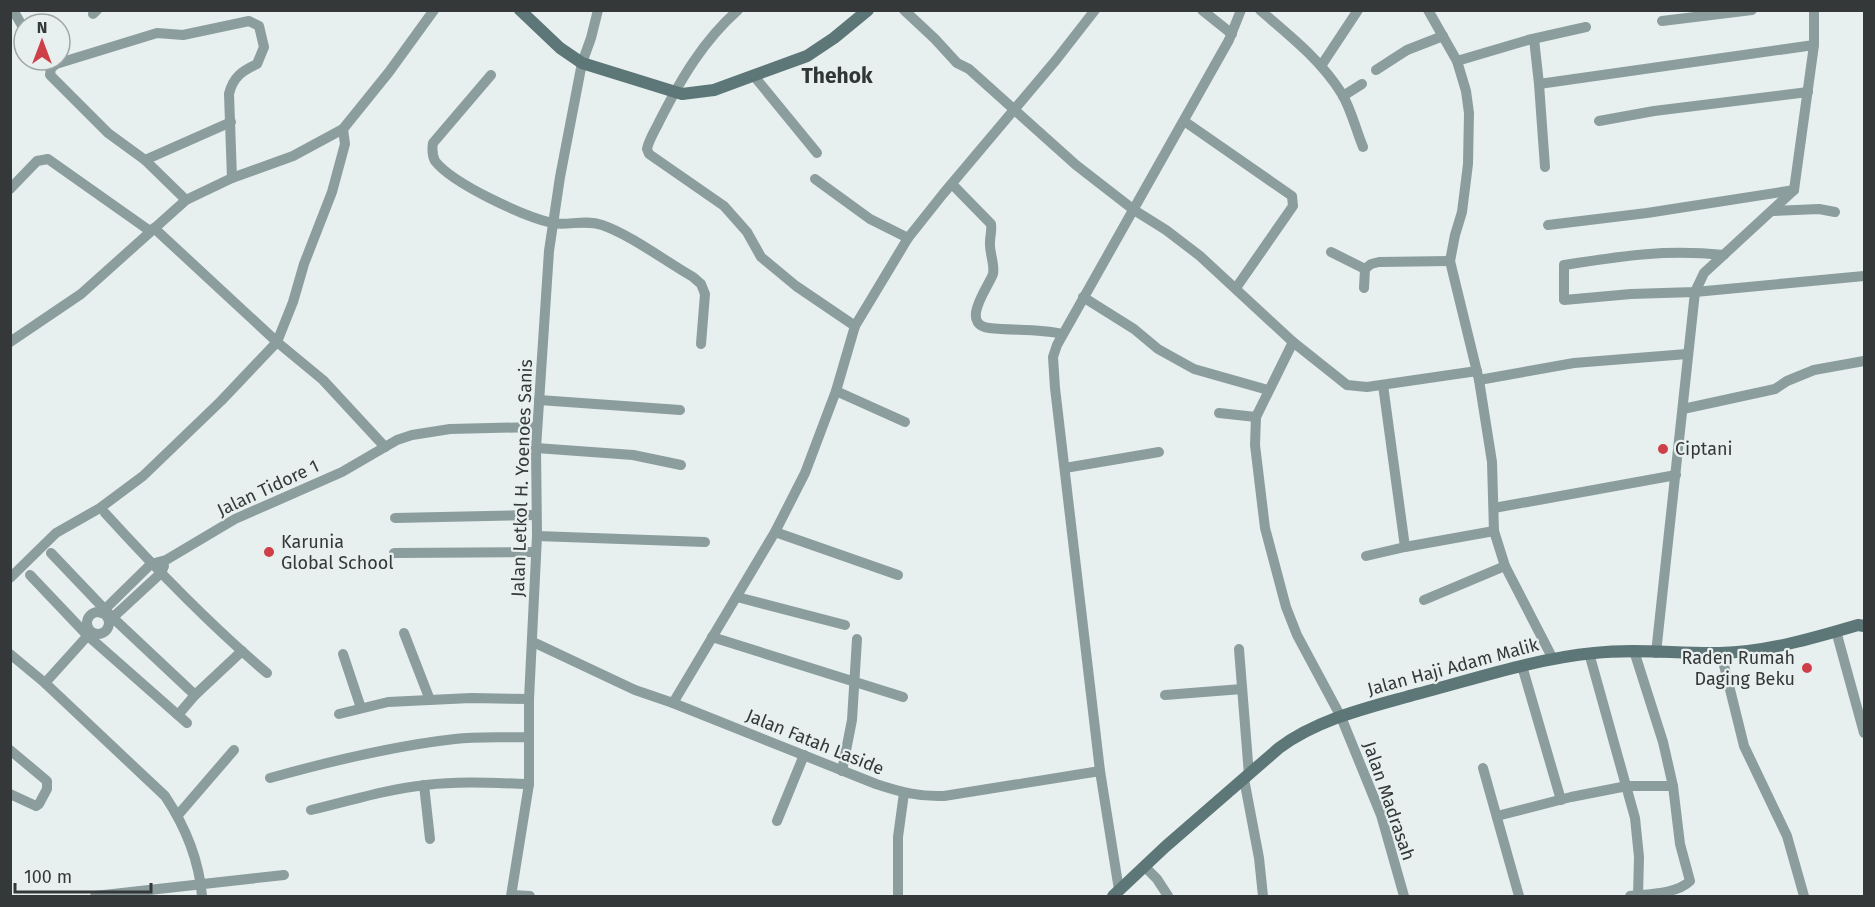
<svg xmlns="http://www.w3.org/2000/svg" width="1875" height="907" viewBox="0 0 1875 907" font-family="'Fira Sans',sans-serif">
	<rect width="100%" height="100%" fill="#e7efef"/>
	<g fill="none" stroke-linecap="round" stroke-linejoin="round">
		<!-- street -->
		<g stroke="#8b9d9d" stroke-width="10">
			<polyline points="13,10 24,29"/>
			<path d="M738,10c-35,31 -57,69 -78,110 -4,9 -11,19 -13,29l2,5 75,52 23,26 14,25 35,29 59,40"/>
			<polyline points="904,10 935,39 957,63 969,69 1076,165 1134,210 1166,230 1200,256 1293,342 1347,385 1367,387 1477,371"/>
			<polyline points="1202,10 1232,34"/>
			<path d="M1260,10c30,26 61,50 82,84 9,15 14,36 21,53"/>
			<polyline points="1428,10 1457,61 1466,91 1469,113 1468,164 1462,212 1455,235 1450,261 1479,380 1492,462 1494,531 1505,566 1553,659"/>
			<polyline points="93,14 97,10"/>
			<polyline points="1662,21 1752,10"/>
			<polyline points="1534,39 1539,84 1545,167"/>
			<polyline points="1457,61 1528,40 1586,27"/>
			<polyline points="1321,66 1358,10"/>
			<polyline points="1376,70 1407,50 1443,36"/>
			<path d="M491,75l-58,68c-1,6 -1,12 2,18 18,23 88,55 117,62 16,3 33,-4 50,2 29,10 63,36 91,52l8,7 4,10 -4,50"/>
			<polyline points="754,76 817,153"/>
			<polyline points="1539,84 1814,45"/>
			<polyline points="1343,96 1362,84"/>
			<polyline points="1184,121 1292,196 1293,206 1236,288"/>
			<polyline points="1599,121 1654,111 1808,92"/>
			<polyline points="145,160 231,122"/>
			<polyline points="815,179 870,219 908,238"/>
			<path d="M952,184l39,40c1,7 -1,12 -1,18 -1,10 5,22 3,32 -4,12 -34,50 -4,54 25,3 49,0 73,6"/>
			<polyline points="10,189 37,161 48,159 150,231"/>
			<path d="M186,200l-41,-40 -37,-27 -58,-58 1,-7 5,-4 101,-31 26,2 66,-14 10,5 5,21 -7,17c-15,7 -24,13 -28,30l3,84"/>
			<polyline points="1772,211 1819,209 1835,212"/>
			<polyline points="1548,225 1647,213 1794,190"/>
			<polyline points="154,228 277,342 323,380 385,447"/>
			<polyline points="1331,252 1365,269"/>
			<path d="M1724,255c-60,-6 -102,1 -160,10v35l67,-6 64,-2 169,-16"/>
			<polyline points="1364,288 1365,269 1371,264 1379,262 1450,261"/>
			<polyline points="1083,297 1134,329 1158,349 1194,369 1268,390"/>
			<polyline points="10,342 81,294 186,200 232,178 293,156 343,129 389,72 434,10"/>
			<polyline points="1293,342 1256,417 1255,445 1265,528 1286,607 1297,635 1341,717 1381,815 1404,896"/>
			<polyline points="1479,380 1574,363 1687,354"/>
			<polyline points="1383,385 1405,547"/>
			<polyline points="836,391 905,422"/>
			<polyline points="539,400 680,410"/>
			<polyline points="1683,409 1775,389 1787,381 1814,370 1864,361"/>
			<polyline points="1219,413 1256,417"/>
			<polyline points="536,448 633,455 681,465"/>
			<polyline points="1065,468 1159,452"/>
			<polyline points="1494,508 1676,475"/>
			<path d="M105,513c51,56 104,111 162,160"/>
			<polyline points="395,518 536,515"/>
			<polyline points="775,532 898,575"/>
			<polyline points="537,536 705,542"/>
			<polyline points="51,553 112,617 195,695"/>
			<polyline points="394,553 536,552"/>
			<polyline points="1366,556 1405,547 1494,531"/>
			<polyline points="30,575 87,635 187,723"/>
			<polyline points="10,578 56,533 100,508 143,476 221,401 277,342 293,302 304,264 332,192 345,144 343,129"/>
			<polyline points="737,597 845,625"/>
			<polyline points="1424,600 1505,566"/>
			<circle cx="98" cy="623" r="11"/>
			<polyline points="101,613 151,564 166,560 235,519 342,472 397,440 412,435 450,429 537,427"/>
			<polyline points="109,621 161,573 164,566"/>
			<polyline points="1836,631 1864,733"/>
			<polyline points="404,633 430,700"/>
			<polyline points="712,637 903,697"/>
			<path d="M533,642l102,48 38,13 203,81c24,8 44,13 68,12l156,-25"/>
			<polyline points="1239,649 1249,775"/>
			<polyline points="1589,653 1635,818 1639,857 1638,896"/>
			<polyline points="1656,653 1695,292 1704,273 1794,190 1814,45 1814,10"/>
			<polyline points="1721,653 1744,746 1787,836 1804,896"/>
			<path d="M10,654l35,29 120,113c20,30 34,64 37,100"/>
			<polyline points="343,654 361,708"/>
			<polyline points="1522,666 1561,800"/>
			<polyline points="45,683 91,632"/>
			<polyline points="1165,695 1242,689"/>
			<polyline points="673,703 775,532 805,473 836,391 855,326 908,238 943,194 1056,60 1095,10"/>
			<polyline points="339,714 388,702 471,698 529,699"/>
			<polyline points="178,715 195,695 242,651"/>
			<polyline points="10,750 47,781 47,789 39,804 36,806 10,794"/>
			<polyline points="1483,768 1519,896"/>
			<polyline points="842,771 852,720 857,639"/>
			<path d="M270,778c61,-17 122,-32 185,-39 24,-3 49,-1 74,-2"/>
			<polyline points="1244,779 1259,858 1263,896"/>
			<polyline points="424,785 430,839"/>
			<path d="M311,810c38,-9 76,-21 115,-25 34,-4 68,-2 103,-1"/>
			<polyline points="178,815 234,750"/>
			<polyline points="1497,816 1571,797 1627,786 1673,786"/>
			<polyline points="777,821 804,755"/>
			<polyline points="1145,867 1157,879 1168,896"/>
			<polyline points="1119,890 1100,771 1055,388 1053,357 1057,345 1229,40 1241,10"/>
			<polyline points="512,895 530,896"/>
			<polyline points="95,896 284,875"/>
			<polyline points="511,896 529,784 529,699 537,536 536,448 549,251 560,177 582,63 591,38 598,10"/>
			<polyline points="898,896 898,837 904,793"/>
			<path d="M1630,896c18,-2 47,-2 60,-15l-10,-37 -7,-58 -10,-44 -29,-91"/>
		</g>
		<!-- secondary -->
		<g stroke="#5d7677" stroke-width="12">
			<polyline points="520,10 560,48 582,63 682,94 714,90 807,56 834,38 868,10"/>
			<path d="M1113,896l52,-49 114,-99c39,-29 88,-40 134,-53 59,-15 119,-36 181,-42 42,-5 84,1 126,0 46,-1 94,-15 138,-28l6,1"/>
		</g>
	</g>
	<!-- markers -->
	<g fill="#cf3f48" stroke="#e7efef" stroke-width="2">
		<circle cx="1663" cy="449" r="6"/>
		<circle cx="269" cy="552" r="6"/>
		<circle cx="1807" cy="668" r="6"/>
	</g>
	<g text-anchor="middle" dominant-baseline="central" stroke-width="4.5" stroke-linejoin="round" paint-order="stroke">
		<!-- poi labels -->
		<g font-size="18" fill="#353838" stroke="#e7efef" text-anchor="start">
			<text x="1675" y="449">Ciptani</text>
			<text x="281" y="542">Karunia<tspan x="281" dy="21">Global School</tspan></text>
			<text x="1795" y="658" text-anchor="end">Raden Rumah<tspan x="1795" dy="21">Daging Beku</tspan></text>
		</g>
		<!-- street labels -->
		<g font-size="18" fill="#353838" stroke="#e7efef">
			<text transform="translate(522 478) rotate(-88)">Jalan Letkol H. Yoenoes Sanis</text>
			<text transform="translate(268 488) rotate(-25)">Jalan Tidore 1</text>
			<text transform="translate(1453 667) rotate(-15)">Jalan Haji Adam Malik</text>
			<text transform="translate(815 742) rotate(22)">Jalan Fatah Laside</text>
			<text transform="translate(1389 801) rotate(71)">Jalan Madrasah</text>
		</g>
		<!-- quarter labels -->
		<g font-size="21" font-weight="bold" fill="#303636" stroke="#e7efef">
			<text x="837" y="76">Thehok</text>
		</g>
	</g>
	<!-- border -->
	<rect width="1875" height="907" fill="none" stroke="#353838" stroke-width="24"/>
	<!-- north arrow -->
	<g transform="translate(42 42)"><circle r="28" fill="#e7efef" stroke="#a0a6a6" stroke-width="1.5"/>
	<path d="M0-4.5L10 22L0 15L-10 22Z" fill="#cf3f48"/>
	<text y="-9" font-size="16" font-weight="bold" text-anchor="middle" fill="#353838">N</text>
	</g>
	<!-- scale -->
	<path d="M15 883v9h136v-9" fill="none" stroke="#353838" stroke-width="3"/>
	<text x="24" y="883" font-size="18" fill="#353838" stroke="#e7efef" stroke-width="4.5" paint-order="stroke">100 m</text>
</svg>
